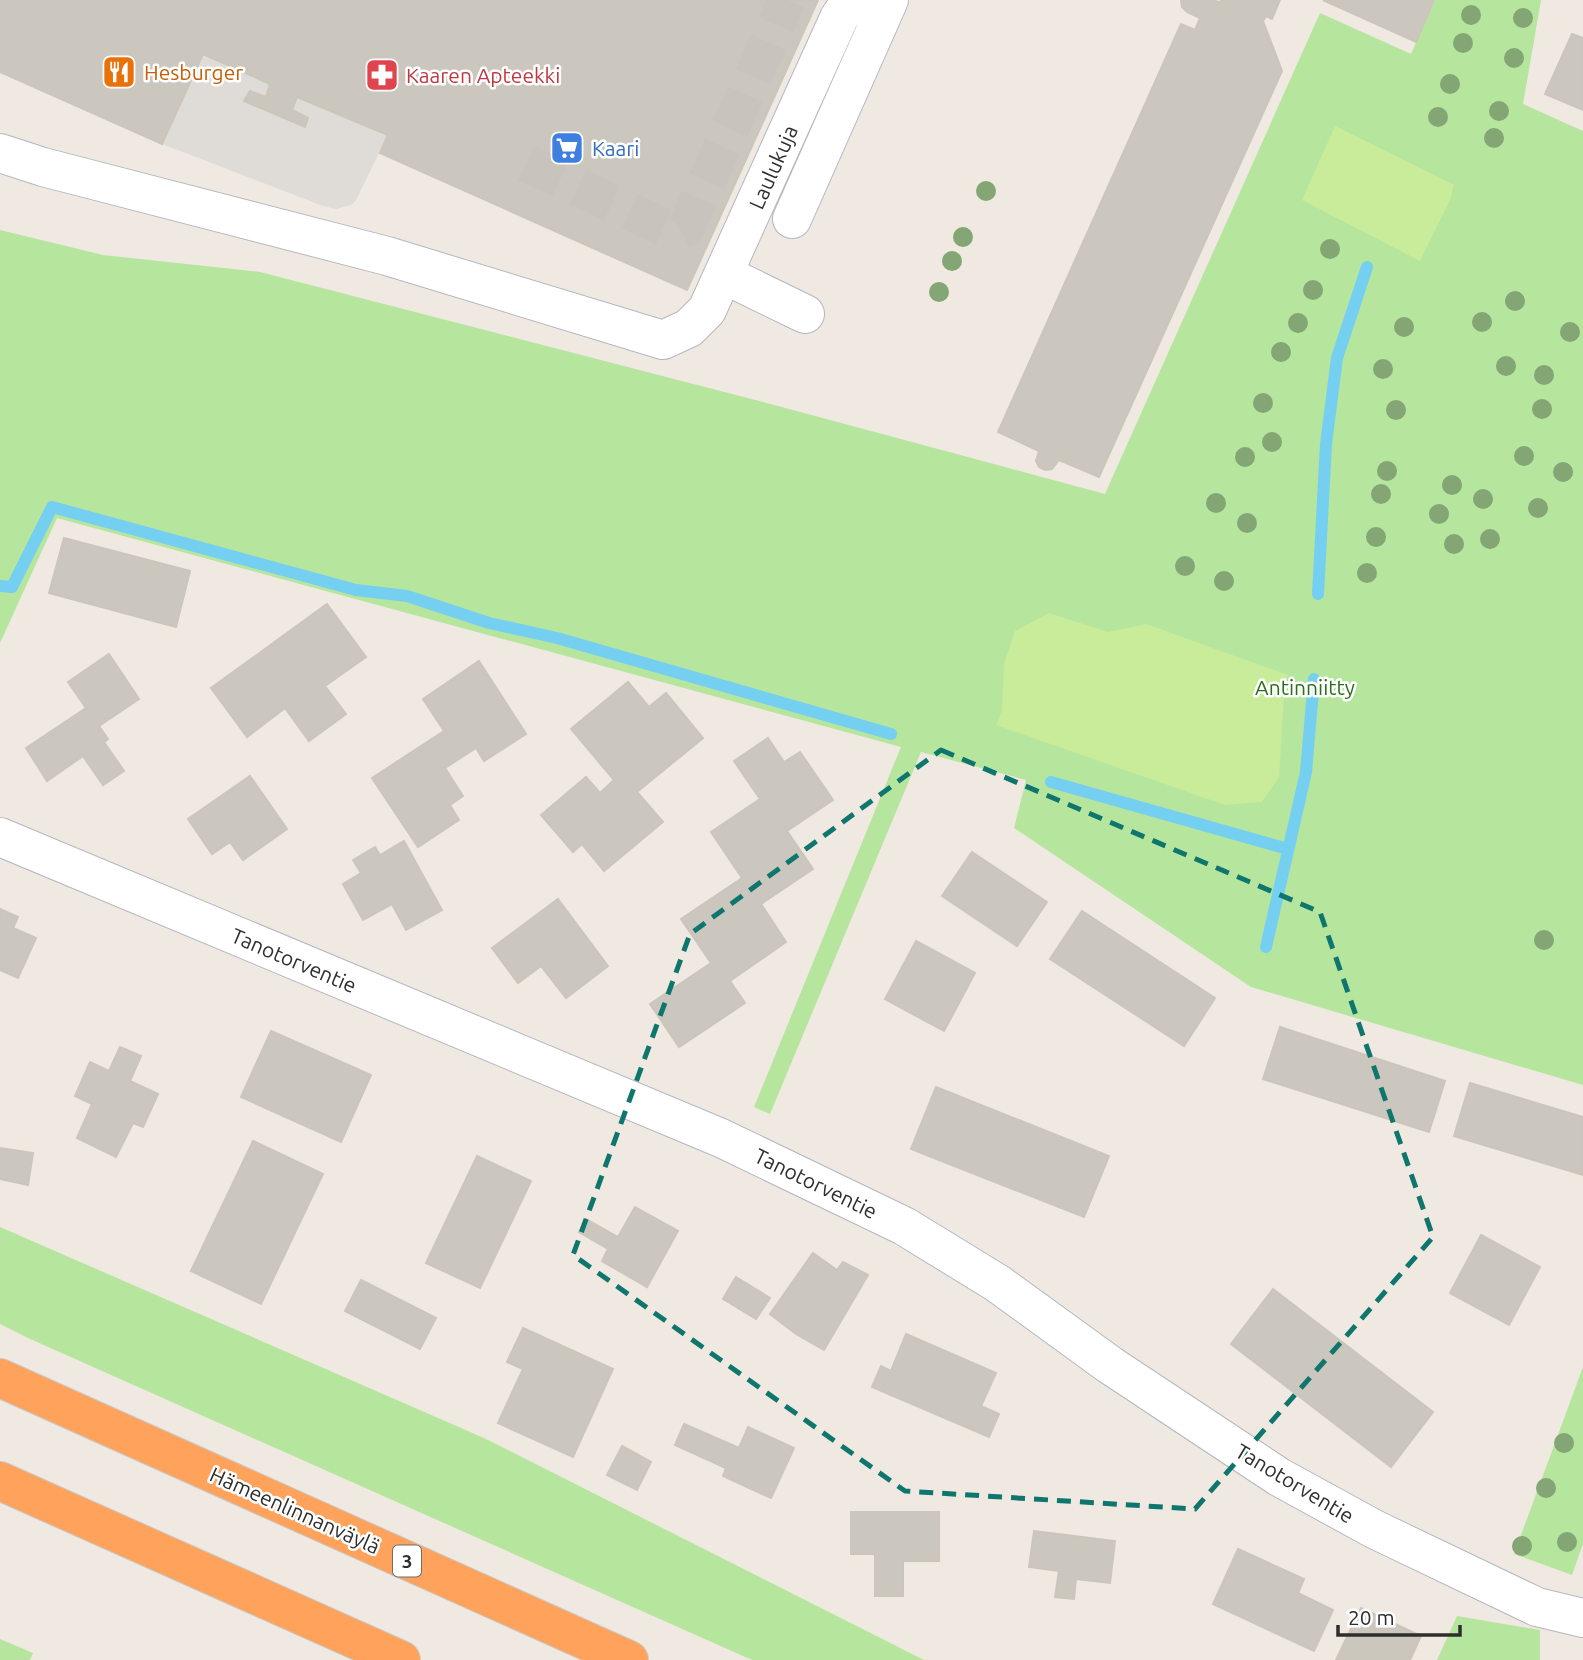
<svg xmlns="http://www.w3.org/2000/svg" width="1583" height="1660" viewBox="0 0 1583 1660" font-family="Ubuntu,sans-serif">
	<rect width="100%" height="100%" fill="#efe9e1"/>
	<!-- green -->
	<g fill="#b6e59e">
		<polygon points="1435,0 1541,0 1523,104 1583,131 1583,1085 1251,987 1014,828 1026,780 921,752 770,1114 754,1107 901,747 57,518 0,643 0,230 103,255 260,272 763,402 1105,494 1320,13 1411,54"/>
		<polygon points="0,1227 484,1438 924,1660 752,1660 28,1338 0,1324"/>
		<polygon points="1583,1367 1583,1544 1572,1575 1514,1554"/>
		<polygon points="1457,1616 1540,1630 1540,1660 1437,1660"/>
		<polygon points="0,1639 33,1653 30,1660 0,1660"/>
	</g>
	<!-- pitch -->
	<g fill="#c9ec9a">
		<polygon points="1335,126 1454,185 1450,200 1420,261 1302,200"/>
		<polygon points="1049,613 1108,632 1146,624 1288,675 1284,695 1279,777 1262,802 1225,805 996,725 1002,710 1004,664 1015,631"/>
	</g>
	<!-- plaza -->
	<polygon fill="#dfdcd8" points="203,54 270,84 266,97 250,91 245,101 273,114 305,126 308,117 292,110 297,97 388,135 356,200 351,205 336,209 323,206 162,144"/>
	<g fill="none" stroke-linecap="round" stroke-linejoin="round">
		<!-- stream -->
		<g stroke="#75cff0" stroke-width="12">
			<polyline points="0,586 12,587 52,507 356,590 407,596 489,623 557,638 891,734"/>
			<polyline points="1318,594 1326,444 1337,358 1367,267"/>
			<polyline points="1051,782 1288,849"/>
			<polyline points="1266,947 1306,772 1314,679"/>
		</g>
	</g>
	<!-- building -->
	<g fill="#cbc7bf" stroke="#cbc5ba" stroke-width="2">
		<polygon points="0,0 818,0 687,290 380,153 388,135 297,97 292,110 308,118 305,127 244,101 250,91 266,97 270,84 203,54 162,144 0,72"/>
		<polygon points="1214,0 1220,3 1221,0 1280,0 1272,19 1266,16 1263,21 1282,71 1099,477 1059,460 1052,469 1045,470 1039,467 1036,461 1039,451 998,432 1181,24 1195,30 1200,18 1187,12 1182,7 1181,0"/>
		<polygon points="1323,0 1434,0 1416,42"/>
		<polygon points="1572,34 1583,38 1583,110 1545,94"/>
		<polygon points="64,538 190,571 176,627 49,593"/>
		<polygon points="327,604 366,657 325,686 346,714 309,741 285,708 247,737 211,688"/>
		<polygon points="109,654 139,699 99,726 108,739 104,742 124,771 103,785 83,756 47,781 26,748 86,708 68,682"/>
		<polygon points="479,661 526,734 484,761 476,748 445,768 463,796 450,805 459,820 418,847 372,778 444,731 423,699"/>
		<polygon points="628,682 649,707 666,693 703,738 637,792 663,822 604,871 582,844 573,852 541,815 586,777 600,793 614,780 571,729"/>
		<polygon points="768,738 784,762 800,752 833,800 787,831 813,869 761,904 786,942 730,981 745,1003 679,1047 650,1004 711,963 681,919 742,878 711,832 760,799 734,761"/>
		<polygon points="250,776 287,829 243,860 230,842 212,854 188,819"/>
		<polygon points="404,841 442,910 406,930 392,904 363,920 343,884 361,873 353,860 375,847 380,855"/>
		<polygon points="972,852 1047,902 1017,946 942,896"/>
		<polygon points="558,899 608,966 566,998 541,966 518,983 492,948"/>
		<polygon points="0,909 18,917 13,928 36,938 18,978 0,970"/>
		<polygon points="1082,911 1215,998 1184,1046 1050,959"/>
		<polygon points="916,941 975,973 944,1031 885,999"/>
		<polygon points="1280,1027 1445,1081 1429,1132 1263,1079"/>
		<polygon points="271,1031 371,1075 341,1142 241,1097"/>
		<polygon points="120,1047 141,1056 130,1081 158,1094 143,1127 133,1123 116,1157 77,1138 92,1104 75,1096 90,1062 109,1071"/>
		<polygon points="1470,1083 1583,1117 1583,1175 1454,1136"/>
		<polygon points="936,1087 1109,1156 1084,1217 911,1149"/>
		<polygon points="253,1141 323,1174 261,1304 191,1271"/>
		<polygon points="0,1148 33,1153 28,1185 0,1179"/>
		<polygon points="477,1156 531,1181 480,1288 426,1263"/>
		<polygon points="635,1207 678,1231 647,1287 602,1261 608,1249 579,1232 586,1219 618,1237"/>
		<polygon points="1481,1235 1540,1267 1509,1325 1450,1293"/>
		<polygon points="813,1253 837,1270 843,1262 868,1275 824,1350 796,1334 770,1314"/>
		<polygon points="736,1277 770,1298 756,1319 723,1299"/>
		<polygon points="361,1280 436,1318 420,1349 345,1311"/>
		<polygon points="1273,1289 1433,1412 1391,1467 1231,1344"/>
		<polygon points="523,1328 613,1369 573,1457 498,1423 523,1369 507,1362"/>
		<polygon points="906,1334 996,1373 981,1406 999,1414 989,1437 872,1387 881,1366 891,1371"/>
		<polygon points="684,1424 739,1448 748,1427 794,1448 771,1498 723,1476 726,1468 675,1445"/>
		<polygon points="622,1446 651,1462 637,1490 607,1475"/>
		<polygon points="851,1512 939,1512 939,1561 903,1561 903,1596 875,1596 875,1554 851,1554"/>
		<polygon points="1034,1531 1115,1541 1110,1583 1076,1579 1074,1599 1055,1597 1059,1571 1029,1567"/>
		<polygon points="1238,1549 1304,1579 1298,1593 1333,1610 1314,1651 1213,1604"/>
		<polygon points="1361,1608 1421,1636 1410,1660 1336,1660"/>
	</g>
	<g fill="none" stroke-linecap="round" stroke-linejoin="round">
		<!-- minor-tunnel -->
		<polyline stroke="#c8c4bd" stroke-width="38" stroke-dasharray="38 19" stroke-linecap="butt" points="526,163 676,233 686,228 787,0"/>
		<defs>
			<g id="minor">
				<polyline points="0,153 43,167 387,256 663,340 689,328 707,310 839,18 851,0"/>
				<polyline points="792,219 889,0"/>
				<polyline points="725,275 805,314"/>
				<polyline points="0,837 721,1138 904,1226 997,1283 1110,1365 1279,1477 1374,1529 1537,1607 1583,1618"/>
			</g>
			<g id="highway">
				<polyline points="0,1378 629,1660"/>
				<polyline points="0,1481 401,1660"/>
			</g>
		</defs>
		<!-- minor casing -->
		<use href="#minor" stroke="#b4b7c1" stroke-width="40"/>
		<!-- highway casing -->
		<use href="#highway" stroke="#c9c9c9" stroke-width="40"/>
		<!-- minor -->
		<use href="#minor" stroke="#fff" stroke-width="38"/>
		<!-- highway -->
		<use href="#highway" stroke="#ffa35c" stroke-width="38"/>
	</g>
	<!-- trees -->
	<g fill="#84a574">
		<circle cx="1471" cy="15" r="10"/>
		<circle cx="1523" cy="18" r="10"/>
		<circle cx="1463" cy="43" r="10"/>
		<circle cx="1514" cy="58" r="10"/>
		<circle cx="1450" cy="84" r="10"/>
		<circle cx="1499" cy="111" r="10"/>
		<circle cx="1438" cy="117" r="10"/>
		<circle cx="1494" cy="138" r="10"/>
		<circle cx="986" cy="191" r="10"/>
		<circle cx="963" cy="237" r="10"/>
		<circle cx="1330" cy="249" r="10"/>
		<circle cx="952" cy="261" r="10"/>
		<circle cx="1313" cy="290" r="10"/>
		<circle cx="939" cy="292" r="10"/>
		<circle cx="1515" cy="301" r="10"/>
		<circle cx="1482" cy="322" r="10"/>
		<circle cx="1298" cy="323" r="10"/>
		<circle cx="1404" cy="327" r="10"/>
		<circle cx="1570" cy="332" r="10"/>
		<circle cx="1281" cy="352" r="10"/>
		<circle cx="1506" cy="366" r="10"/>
		<circle cx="1383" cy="369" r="10"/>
		<circle cx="1544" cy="375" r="10"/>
		<circle cx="1263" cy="403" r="10"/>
		<circle cx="1542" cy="409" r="10"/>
		<circle cx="1396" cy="410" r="10"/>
		<circle cx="1272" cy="442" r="10"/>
		<circle cx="1524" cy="456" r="10"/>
		<circle cx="1245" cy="457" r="10"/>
		<circle cx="1387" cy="471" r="10"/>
		<circle cx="1563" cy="472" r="10"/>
		<circle cx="1452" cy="485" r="10"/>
		<circle cx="1381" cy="494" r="10"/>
		<circle cx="1483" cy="499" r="10"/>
		<circle cx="1216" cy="503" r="10"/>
		<circle cx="1538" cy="508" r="10"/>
		<circle cx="1439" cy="514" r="10"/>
		<circle cx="1247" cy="523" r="10"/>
		<circle cx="1376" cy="537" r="10"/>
		<circle cx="1490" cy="539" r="10"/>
		<circle cx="1454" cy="544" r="10"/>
		<circle cx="1185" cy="566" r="10"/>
		<circle cx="1367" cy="573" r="10"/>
		<circle cx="1224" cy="581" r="10"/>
		<circle cx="1544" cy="940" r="10"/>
		<circle cx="1564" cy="1443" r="10"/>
		<circle cx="1546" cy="1488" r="10"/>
		<circle cx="1567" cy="1542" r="10"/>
		<circle cx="1522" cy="1546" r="10"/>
	</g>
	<!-- marked area -->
	<path fill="none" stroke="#0f766e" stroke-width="5" stroke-dasharray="14 9" stroke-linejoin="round" d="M941,750l379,162 113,325 -238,272 -290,-18 -332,-236 117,-321z"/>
	<!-- icons -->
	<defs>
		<symbol id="restaurant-square" viewBox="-11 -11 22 22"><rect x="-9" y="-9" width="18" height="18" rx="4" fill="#e8710a" stroke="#fff"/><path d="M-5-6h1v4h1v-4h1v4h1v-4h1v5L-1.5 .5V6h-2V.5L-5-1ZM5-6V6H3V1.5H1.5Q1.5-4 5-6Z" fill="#fff"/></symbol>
		<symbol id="pharmacy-square" viewBox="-11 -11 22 22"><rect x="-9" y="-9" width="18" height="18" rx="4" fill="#e0444e" stroke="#fff"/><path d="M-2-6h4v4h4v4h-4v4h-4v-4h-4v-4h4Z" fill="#fff"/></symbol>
		<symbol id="supermarket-square" viewBox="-11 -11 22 22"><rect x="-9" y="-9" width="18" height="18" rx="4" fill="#3f7fe0" stroke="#fff"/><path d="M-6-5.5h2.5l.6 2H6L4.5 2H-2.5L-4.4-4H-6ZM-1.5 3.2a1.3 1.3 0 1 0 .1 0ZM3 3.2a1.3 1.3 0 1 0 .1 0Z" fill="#fff"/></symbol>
	</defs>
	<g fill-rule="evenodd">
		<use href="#restaurant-square" x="100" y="53" width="38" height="38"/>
		<use href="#pharmacy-square" x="363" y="56" width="38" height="38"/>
		<use href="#supermarket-square" x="548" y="129" width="38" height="38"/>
	</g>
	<g text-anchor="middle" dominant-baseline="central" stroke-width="5" stroke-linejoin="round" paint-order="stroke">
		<!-- shield labels -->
		<rect fill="#fff" stroke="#6d6d6d" stroke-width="2" x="393" y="1545.5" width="28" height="31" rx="5"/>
		<g font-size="19" font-weight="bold" fill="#2e2e2e">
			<text x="407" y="1561">3</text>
		</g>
		<!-- food labels -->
		<g font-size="21" fill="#c56008" stroke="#fff" text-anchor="start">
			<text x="144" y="72">Hesburger</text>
		</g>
		<!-- health labels -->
		<g font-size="21" fill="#be3a42" stroke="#fff" text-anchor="start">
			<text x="406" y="75">Kaaren Apteekki</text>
		</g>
		<!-- shop labels -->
		<g font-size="21" fill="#366cbe" stroke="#fff" text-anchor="start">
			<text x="592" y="148">Kaari</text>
		</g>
		<!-- street labels -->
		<g font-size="21" fill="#2e2e2e" stroke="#fff">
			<text transform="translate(773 167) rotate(-66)">Laulukuja</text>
			<text transform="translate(294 960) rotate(23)">Tanotorventie</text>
			<text transform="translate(816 1183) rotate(26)">Tanotorventie</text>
			<text transform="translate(1295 1483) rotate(31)">Tanotorventie</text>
			<text transform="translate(295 1510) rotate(24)">Hämeenlinnanväylä</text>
		</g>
		<!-- park labels -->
		<g font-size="21" fill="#2c6e1b" stroke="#fff">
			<text x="1305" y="687">Antinniitty</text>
		</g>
	</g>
	<!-- scale -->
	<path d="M1338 1625v10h122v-10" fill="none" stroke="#2e2e2e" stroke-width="3.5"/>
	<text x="1348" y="1625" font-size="21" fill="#2e2e2e" stroke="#ffffff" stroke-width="5" paint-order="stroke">20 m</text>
</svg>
